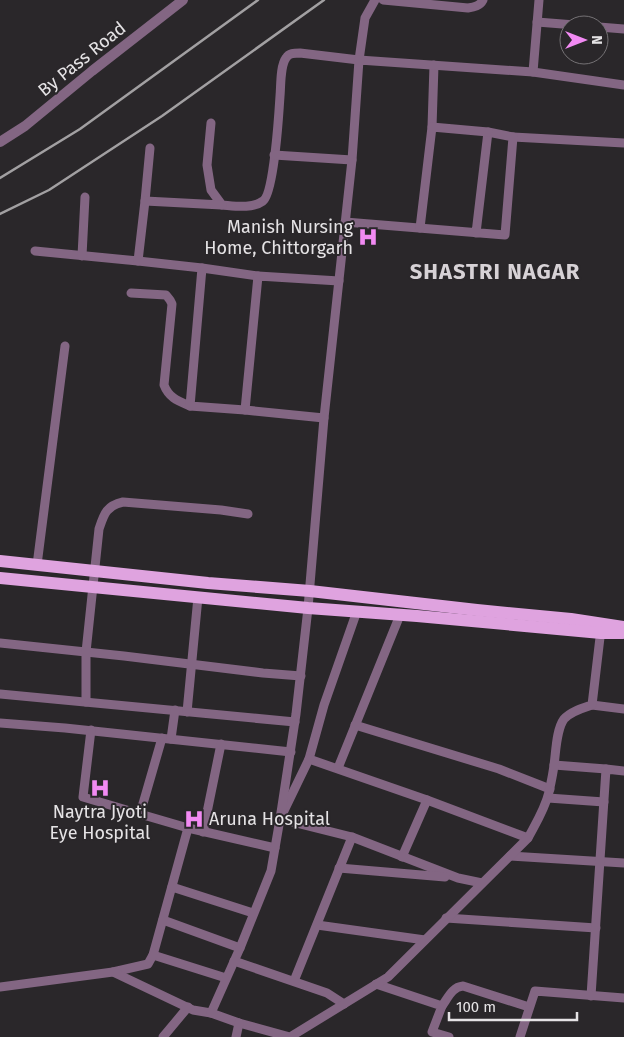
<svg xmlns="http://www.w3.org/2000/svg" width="624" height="1037" viewBox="0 0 624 1037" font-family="'Fira Sans',sans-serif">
	<rect width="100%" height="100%" fill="#2a272a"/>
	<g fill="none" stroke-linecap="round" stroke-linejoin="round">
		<!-- minor -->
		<g stroke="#836683" stroke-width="9">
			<path d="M383,0l85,8c6,-1 12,-2 15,-8"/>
			<polyline points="537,22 575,25"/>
			<polyline points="599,27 624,29"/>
			<polyline points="533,72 624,85"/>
			<path d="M211,123l-4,42 4,25 11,15c13,1 30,4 41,-4 11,-7 16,-89 17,-105 1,-10 0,-30 6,-38 3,-5 8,-5 14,-5l59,7 6,-42 10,-18"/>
			<polyline points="432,127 434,65"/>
			<polyline points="513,137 624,143"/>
			<polyline points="274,155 352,160 359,60 533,72 539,0"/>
			<polyline points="145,201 150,148"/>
			<polyline points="345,222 505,235 513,137 488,132 476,233"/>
			<polyline points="420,228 432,127 488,132"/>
			<polyline points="35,251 138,261"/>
			<polyline points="82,256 85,197"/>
			<polyline points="202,268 138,261 145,201 222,205"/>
			<path d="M131,293l35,2 4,5 2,4 -8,81c5,13 14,16 26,21"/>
			<polyline points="245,410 190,406 202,268 258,276"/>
			<polyline points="324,418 245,410 258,276 339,281"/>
			<polyline points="37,565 65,346"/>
			<polyline points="357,611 324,705 309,759 280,819 352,837 458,878 482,883"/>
			<polyline points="0,643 124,656 263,673 301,676"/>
			<polyline points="0,694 295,722"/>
			<path d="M86,702v-50l13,-123c5,-15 7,-23 24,-27l98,8 27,4"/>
			<polyline points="592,705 624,709"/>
			<polyline points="187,712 198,597"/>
			<polyline points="0,723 65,728 291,752"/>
			<polyline points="355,725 499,769 550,789"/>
			<polyline points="91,730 83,797 140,814 162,738"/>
			<polyline points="171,739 175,710"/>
			<polyline points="309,759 427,800"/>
			<polyline points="554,765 606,769"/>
			<polyline points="338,768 400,615"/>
			<polyline points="548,798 604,802"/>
			<polyline points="140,814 188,828"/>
			<polyline points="203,832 221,744"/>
			<polyline points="510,856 624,863"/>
			<polyline points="402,857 427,800 528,838"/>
			<polyline points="339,868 445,877"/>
			<polyline points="172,887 253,913"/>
			<polyline points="446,918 596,928"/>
			<polyline points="163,920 240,948"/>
			<polyline points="317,925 425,940"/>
			<polyline points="153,955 226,978"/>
			<polyline points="234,961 327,993 344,1004"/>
			<polyline points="113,972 148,964 153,955 188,828 275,848"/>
			<polyline points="294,981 352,837"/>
			<polyline points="376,984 442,1006 432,1032 449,1037"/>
			<polyline points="0,987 113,972 193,1010 211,1013 240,948 271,871 280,819 296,714 308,608 324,418 352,160"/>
			<polyline points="591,996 606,769 624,771"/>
			<path d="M442,1006c6,-8 10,-19 21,-20l66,21"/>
			<path d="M211,1013l28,10 51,14 98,-60 140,-139c8,-15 17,-29 21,-46 2,-9 4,-18 5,-27 2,-13 2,-35 10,-46 7,-8 19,-11 28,-14l9,-76"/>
			<polyline points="163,1037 188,1007"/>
			<polyline points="236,1037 239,1023"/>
			<polyline points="520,1037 535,991 624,998"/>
		</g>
		<!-- tertiary -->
		<polyline stroke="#836683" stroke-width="10" points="0,142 25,126 92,71 183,0"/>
		<!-- primary -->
		<g stroke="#dfa3df" stroke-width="12">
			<polyline points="0,561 208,583 310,591 477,610 571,619 624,627"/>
			<polyline points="0,578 308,608 417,616 601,633 622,633"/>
		</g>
		<!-- rail -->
		<g stroke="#a2a0a2" stroke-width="2.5">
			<polyline points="0,178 80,129 258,0"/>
			<polyline points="0,214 49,190 162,116 324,0"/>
		</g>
	</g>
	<!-- icons -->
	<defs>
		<symbol id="hospital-bare" viewBox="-9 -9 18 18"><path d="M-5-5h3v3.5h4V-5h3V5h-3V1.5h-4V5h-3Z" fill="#f28af3" stroke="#2a272a" stroke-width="2.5" paint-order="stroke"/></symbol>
	</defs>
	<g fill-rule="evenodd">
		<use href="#hospital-bare" x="354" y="223" width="28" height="28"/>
		<use href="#hospital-bare" x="86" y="774" width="28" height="28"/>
		<use href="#hospital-bare" x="180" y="805" width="28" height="28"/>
	</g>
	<g text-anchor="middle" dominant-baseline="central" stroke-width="4" stroke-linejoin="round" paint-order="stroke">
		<!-- street labels -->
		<g font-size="18" fill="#e5e3e5" stroke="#2a272a">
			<text transform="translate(82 59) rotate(-39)">By Pass Road</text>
		</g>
		<!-- poi labels -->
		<g font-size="18" fill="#e5e3e5" stroke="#2a272a" text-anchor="end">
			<text x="353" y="227">Manish Nursing<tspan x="353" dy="21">Home, Chittorgarh</tspan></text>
			<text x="100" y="812" text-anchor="middle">Naytra Jyoti<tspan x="100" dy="21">Eye Hospital</tspan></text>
			<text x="209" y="819" text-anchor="start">Aruna Hospital</text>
		</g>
		<!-- district labels -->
		<g font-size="22" font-weight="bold" letter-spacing="1" fill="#d7d2d6" stroke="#2a272a">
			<text x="495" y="271">SHASTRI NAGAR</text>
		</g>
	</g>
	<!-- north arrow -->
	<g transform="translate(584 40) rotate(90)"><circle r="24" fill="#2a272a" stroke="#757275"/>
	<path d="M0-4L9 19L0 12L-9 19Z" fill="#f28af3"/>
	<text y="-8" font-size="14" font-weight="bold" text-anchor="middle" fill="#e5e3e5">N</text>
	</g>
	<!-- scale -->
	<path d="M449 1012v8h128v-8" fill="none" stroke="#e5e3e5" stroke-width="2.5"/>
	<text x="456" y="1012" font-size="15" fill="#e5e3e5" stroke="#2a272a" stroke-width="4" paint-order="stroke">100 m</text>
</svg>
